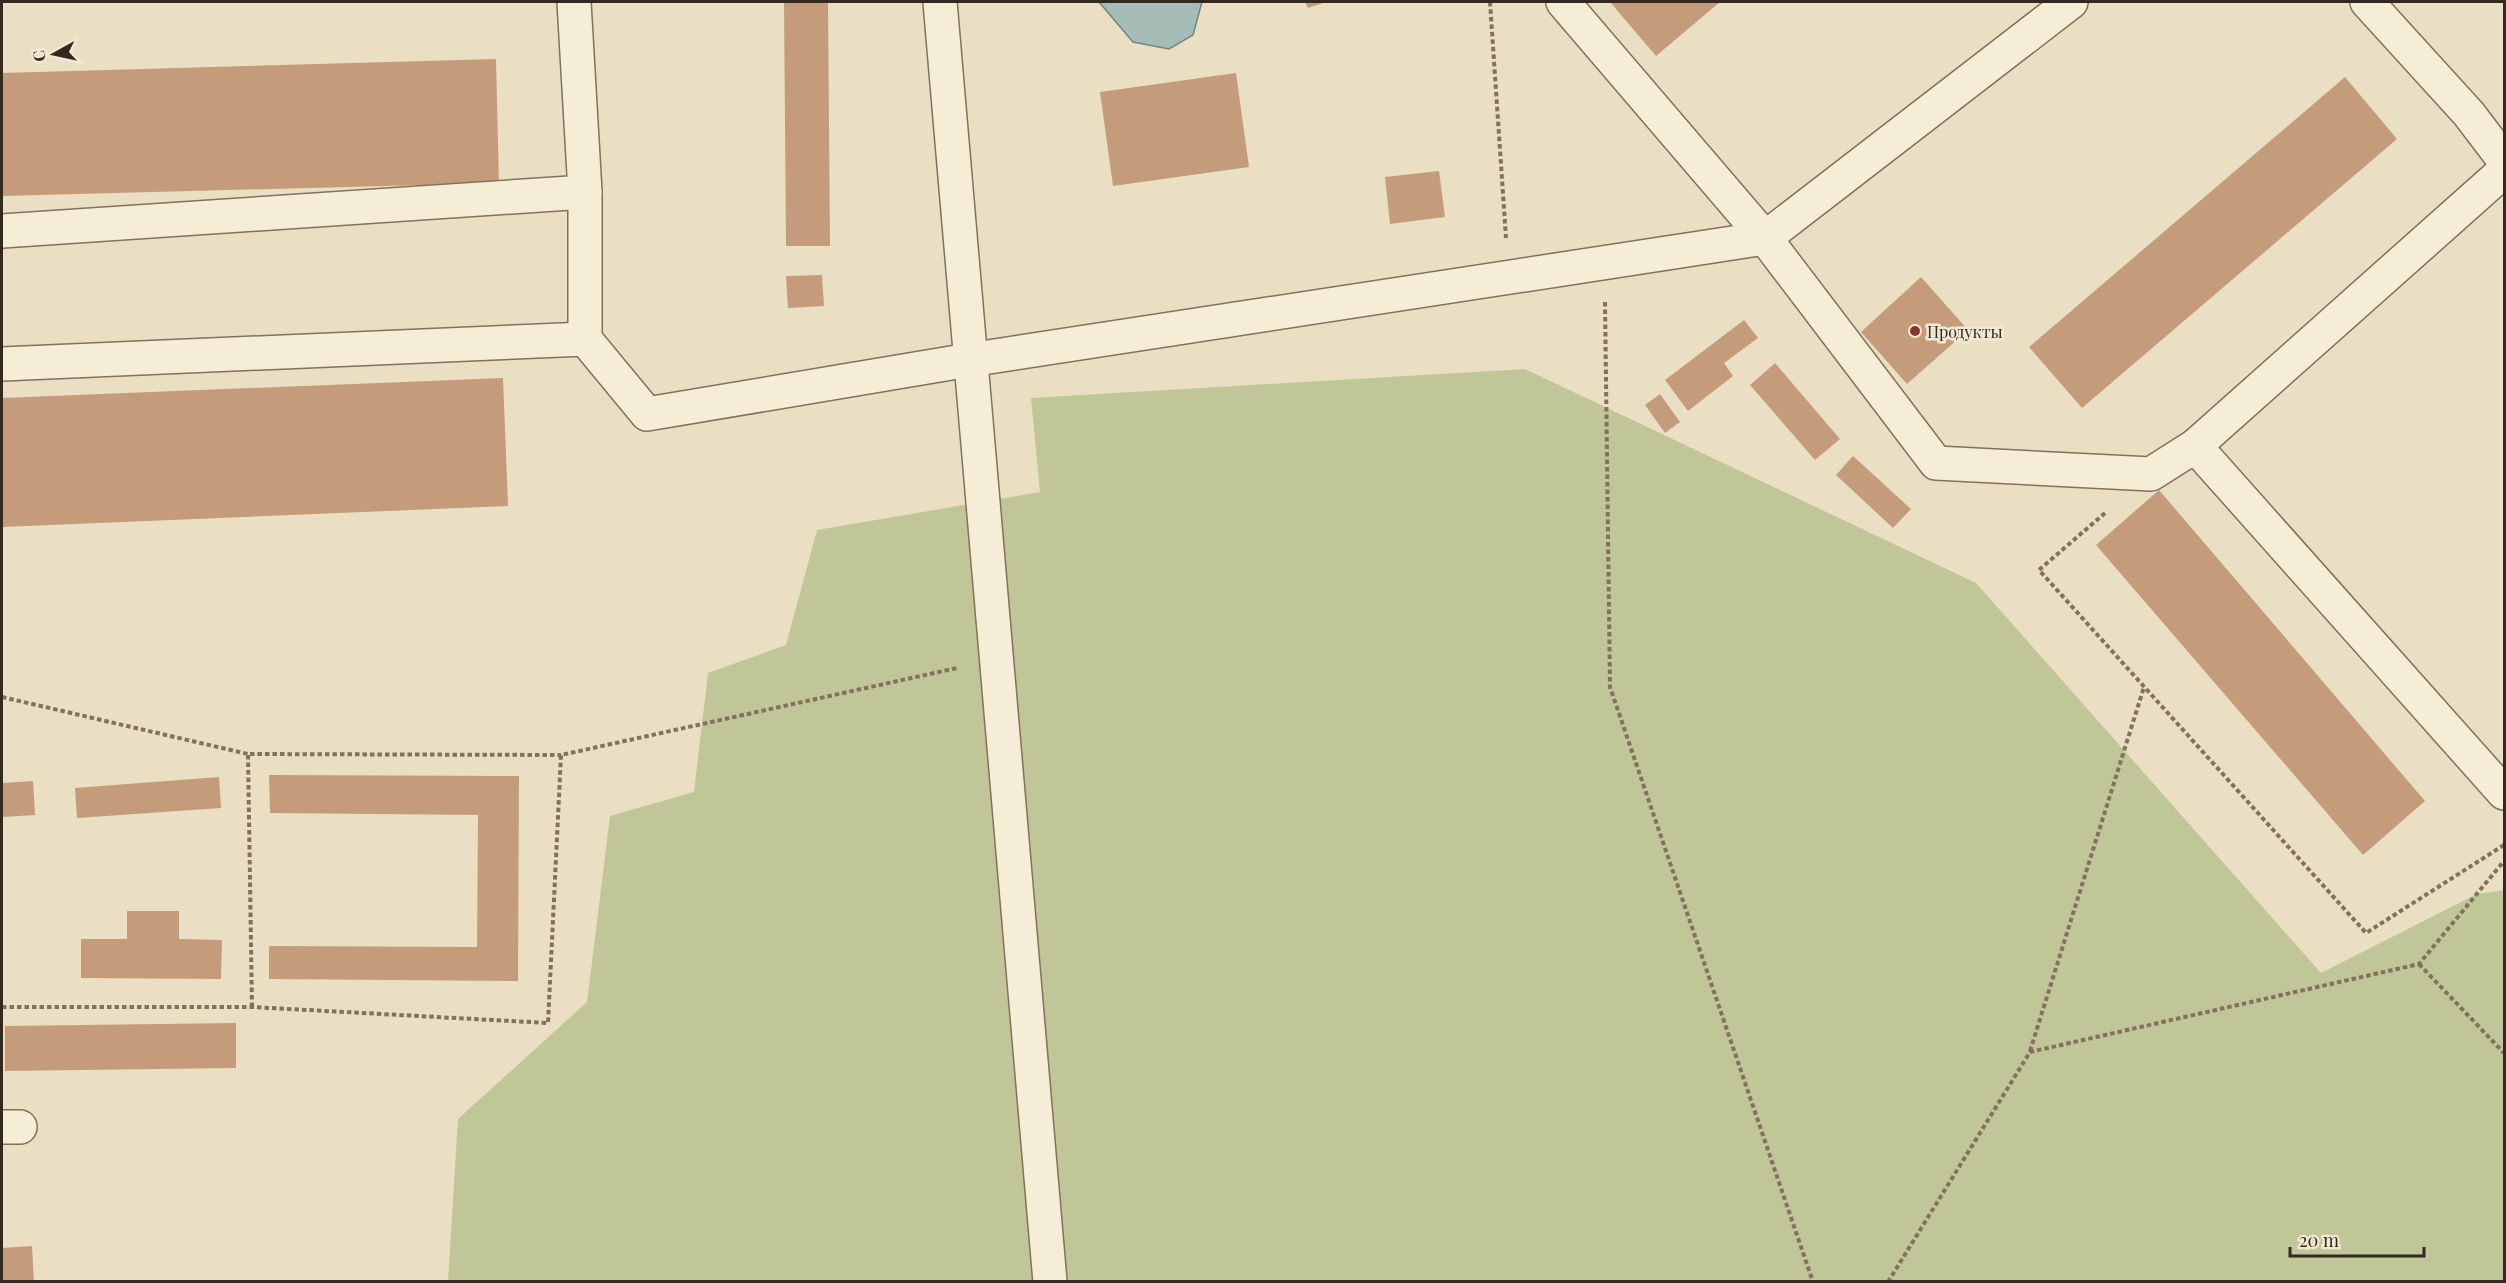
<svg xmlns="http://www.w3.org/2000/svg" width="2506" height="1283" viewBox="0 0 2506 1283" font-family="'Playfair Display',serif">
	<rect width="100%" height="100%" fill="#eadfc3"/>
	<!-- green -->
	<polygon fill="#c0c698" points="1525,369 1976,583 2321,973 2477,894 2504,890 2504,1281 448,1282 458,1119 587,1002 610,816 694,792 708,673 786,645 817,530 1040,492 1031,398"/>
	<!-- water -->
	<polygon fill="#a5bdb6" stroke="#6d8a83" stroke-width="1.5" points="1099,2 1202,2 1193,35 1169,49 1133,42"/>
	<!-- building -->
	<g fill="#c49c7c">
		<polygon points="784,2 828,2 830,246 786,246"/>
		<polygon points="1305,2 1326,2 1308,8"/>
		<polygon points="1610,2 1720,2 1656,56"/>
		<polygon points="496,59 499,183 2,196 2,73"/>
		<polygon points="1236,73 1249,167 1113,186 1100,92"/>
		<polygon points="2345,77 2397,139 2082,408 2029,347"/>
		<polygon points="1439,171 1445,217 1390,224 1385,177"/>
		<polygon points="822,275 824,306 788,308 786,276"/>
		<polygon points="1921,277 1968,330 1907,384 1861,332"/>
		<polygon points="1744,320 1758,338 1724,363 1733,376 1688,411 1665,380"/>
		<polygon points="1775,363 1840,439 1815,460 1750,385"/>
		<polygon points="503,378 508,506 2,527 2,398"/>
		<polygon points="1660,394 1680,422 1665,433 1645,405"/>
		<polygon points="1853,456 1911,509 1893,528 1836,475"/>
		<polygon points="2159,490 2425,801 2363,855 2096,545"/>
		<polygon points="269,775 519,776 518,981 269,979 269,946 477,947 478,815 270,813"/>
		<polygon points="219,777 221,808 77,818 75,788"/>
		<polygon points="33,781 35,815 2,817 2,783"/>
		<polygon points="127,911 179,911 179,939 222,940 221,979 81,978 81,939 127,939"/>
		<polygon points="236,1023 236,1068 5,1071 5,1026"/>
		<polygon points="32,1246 34,1282 2,1282 2,1248"/>
	</g>
	<g fill="none" stroke-linecap="round" stroke-linejoin="round">
		<defs>
			<g id="minor">
				<polyline points="940,2 1050,1282"/>
				<polyline points="1563,2 1765,238 1936,463 2151,474 2195,446"/>
				<polyline points="2367,2 2469,114 2504,160"/>
				<polyline points="2504,171 2195,446 2504,793"/>
				<polyline points="585,192 585,339"/>
				<polyline points="2,231 585,192 574,2"/>
				<polyline points="2,364 585,339 647,414 969,360 1765,238 2071,2"/>
				<polyline points="2,1127 20,1127"/>
			</g>
		</defs>
		<!-- minor casing -->
		<use href="#minor" stroke="#82715c" stroke-width="36"/>
		<!-- path -->
		<g stroke="#82715c" stroke-width="4" stroke-dasharray="4.5 3" stroke-linecap="butt">
			<polyline points="1490,2 1506,238"/>
			<polyline points="1605,302 1610,687 1813,1282"/>
			<polyline points="2105,513 2039,570 2366,933 2504,845"/>
			<polyline points="2,697 248,754"/>
			<polyline points="2419,964 2504,1053"/>
			<polyline points="2,1007 252,1007 548,1023 561,755 957,668"/>
			<polyline points="252,1007 248,754 561,755"/>
			<polyline points="2030,1051 2144,687"/>
			<polyline points="1888,1282 2030,1052 2419,964 2504,861"/>
		</g>
		<!-- minor -->
		<use href="#minor" stroke="#f5edd6" stroke-width="33"/>
	</g>
	<!-- markers -->
	<circle fill="#8c3331" stroke="#f2e9d2" stroke-width="2" cx="1915" cy="331" r="6"/>
	<g text-anchor="middle" dominant-baseline="central" stroke-width="5" stroke-linejoin="round" paint-order="stroke">
		<!-- poi labels -->
		<g font-size="16" fill="#33291e" stroke="#f2e9d2" text-anchor="start">
			<text x="1927" y="331">Продукты</text>
		</g>
	</g>
	<!-- border -->
	<rect width="2506" height="1283" fill="none" stroke="#33291e" stroke-width="6"/>
	<!-- north arrow -->
	<g transform="translate(54 54) rotate(262)" stroke="#f2e9d2" stroke-width="4.5" paint-order="stroke">
	<path d="M0-4.5L10 22L0 15L-10 22Z" fill="#33291e"/>
	<text y="-9" font-size="16" font-weight="bold" text-anchor="middle" fill="#33291e">С</text>
	</g>
	<!-- scale -->
	<path d="M2290 1247v9h134v-9" fill="none" stroke="#33291e" stroke-width="3"/>
	<text x="2299" y="1247" font-size="18" fill="#33291e" stroke="#f2e9d2" stroke-width="4.5" paint-order="stroke">20 m</text>
</svg>
